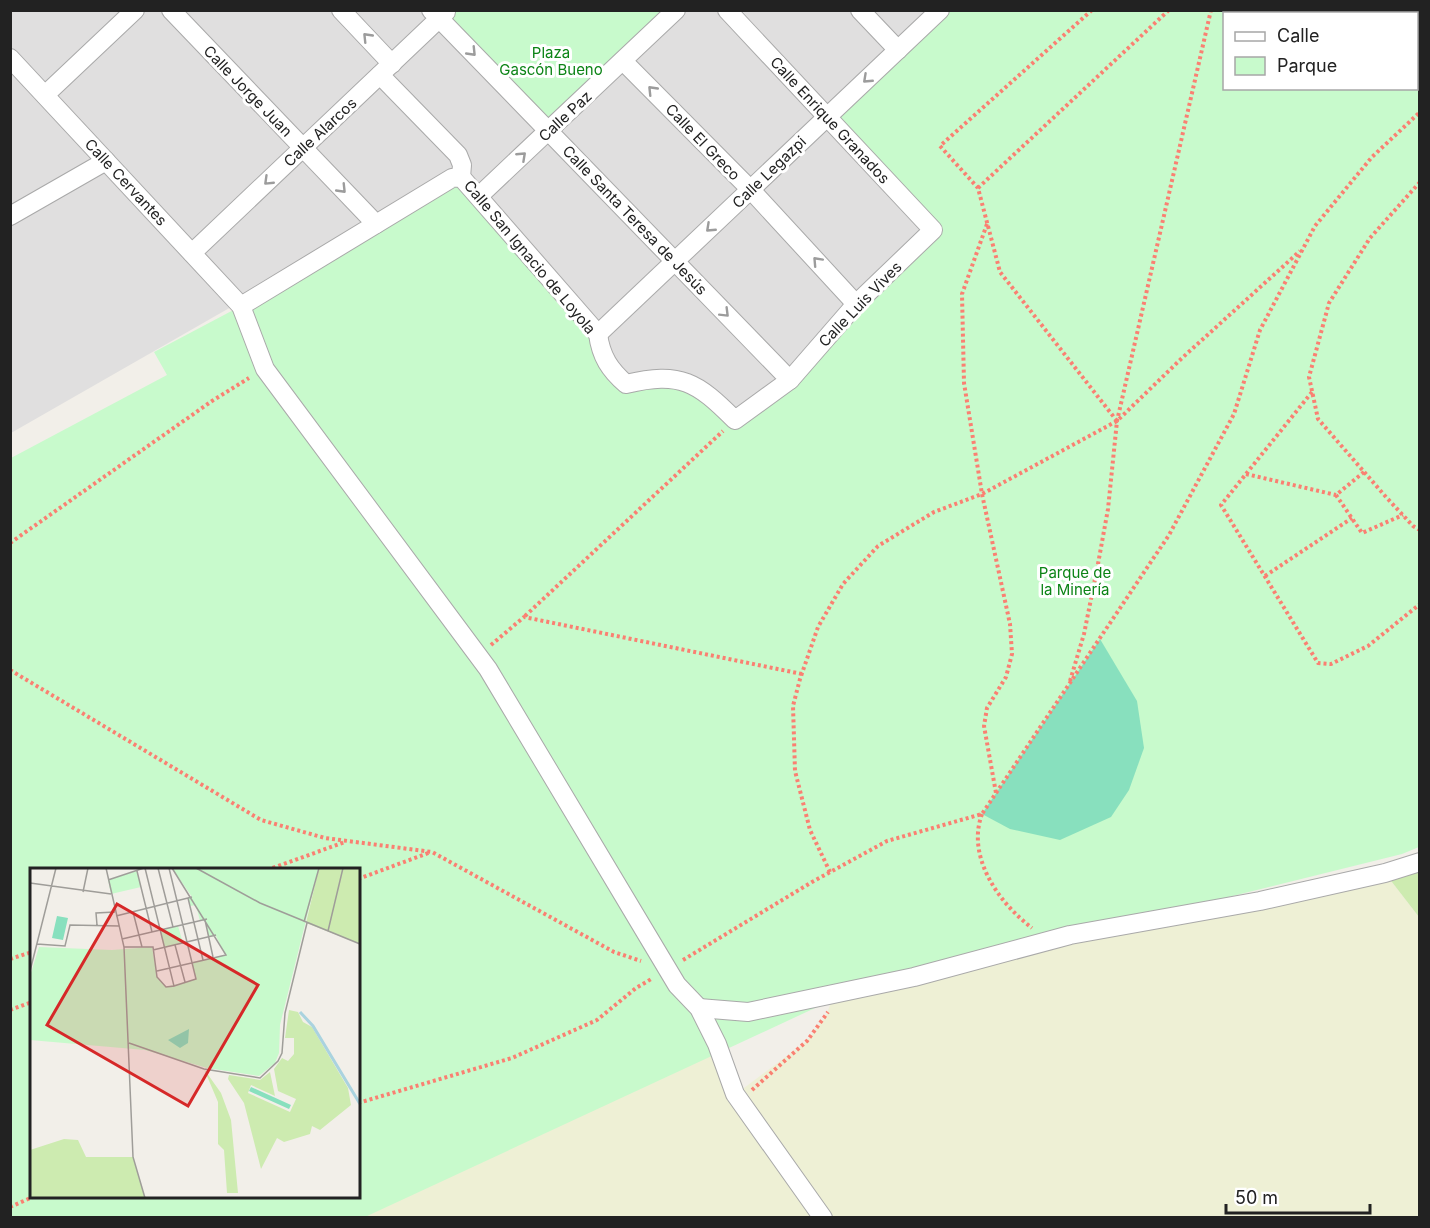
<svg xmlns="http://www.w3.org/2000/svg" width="1430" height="1228" viewBox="0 0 1430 1228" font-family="Inter,sans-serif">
	<rect width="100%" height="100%" fill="#f2efe9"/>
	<!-- residential -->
	<polygon fill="#e0dfdf" points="11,11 943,11 933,230 735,420 599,388 376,224 11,433"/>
	<!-- farmland -->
	<polygon fill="#eef0d5" points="1385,873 1419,917 1419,1217 352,1218 717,1044 736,1094 807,1041 826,1016 834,994"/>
	<!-- grass -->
	<polygon fill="#cdebb0" points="1419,862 1419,917 1385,873"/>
	<!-- park -->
	<g fill="#c8facc" fill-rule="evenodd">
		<polygon points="448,10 668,10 549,131 439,18"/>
		<path d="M943,11h476v836l-17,7 -546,135 -491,228 -354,1v-760l156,-83 -13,-23 87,-46 211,-128 147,170 8,32 19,4 41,-6 68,42 198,-190 -105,-114zM1224,14h192v74h-192zM32,870h326v326h-326z"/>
	</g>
	<!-- pitch -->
	<polygon fill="#88e0be" points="1100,639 1137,701 1144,748 1129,790 1111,817 1060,840 1010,829 982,814"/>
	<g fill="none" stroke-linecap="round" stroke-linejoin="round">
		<defs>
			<g id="minor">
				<polyline points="171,10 376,224"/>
				<polyline points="341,10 392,64"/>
				<polyline points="727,10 933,230 856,304 790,380"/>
				<polyline points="860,10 898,50"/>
				<polyline points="10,58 241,306 265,369 488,669 677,985 699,1008 717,1044 735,1094 823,1218"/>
				<polyline points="623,61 751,190 856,304"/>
				<polyline points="380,75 458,155 462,165 461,177"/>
				<polyline points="45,95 135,10"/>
				<polyline points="479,196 676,10"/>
				<polyline points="10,216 106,161"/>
				<polyline points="192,253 446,12"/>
				<path d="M241,306l211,-128 9,-1 137,157c3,23 12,36 28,50 55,-13 71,-2 109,36l55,-40 -359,-370"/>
				<polyline points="598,334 940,10"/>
				<polyline points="699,1008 748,1012 914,977 1070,935 1260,901 1385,873 1420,862"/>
			</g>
		</defs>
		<!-- minor casing -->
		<use href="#minor" stroke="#a9a9a9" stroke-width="20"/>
		<!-- path -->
		<g stroke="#fa8072" stroke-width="4" stroke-dasharray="3 3" stroke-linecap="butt">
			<polyline points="1092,10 940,146 978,188 1000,272 1117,421"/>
			<polyline points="1401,10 1411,14"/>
			<polyline points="1416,15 1420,16"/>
			<polyline points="1416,54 1420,62"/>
			<polyline points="1420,182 1370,238 1329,303 1309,377 1318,419 1386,497 1413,526 1420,530"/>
			<polyline points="978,188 1169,10"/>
			<polyline points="987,224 962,294 964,383 982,494 1010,624 1012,654 1006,677 987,708 984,726 996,793"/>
			<polyline points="1312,392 1221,505 1318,663 1331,664 1368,646 1420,604"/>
			<polyline points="1364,472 1336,495 1362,533 1403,515"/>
			<polyline points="1246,474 1336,495"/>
			<polyline points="10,543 212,401 249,378"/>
			<polyline points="1265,576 1352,518"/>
			<polyline points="525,616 723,431"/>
			<polyline points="491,645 524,617 802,674"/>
			<polyline points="10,670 261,820 325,838 432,852 614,952 641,961"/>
			<polyline points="1070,681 1084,634 1098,564 1108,509 1117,421 1211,10"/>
			<path d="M982,814c-16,43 17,89 50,114"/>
			<polyline points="267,870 345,842"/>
			<polyline points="830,872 810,830 795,771 793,706 800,679 818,627 843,584 878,546 934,512 982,494 1117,421 1181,359 1300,251"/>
			<polyline points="358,879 431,852"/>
			<polyline points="10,959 32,952"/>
			<polyline points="683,960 812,882 887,841 982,814 1169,535 1234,414 1260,330 1315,226 1372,157 1420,112"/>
			<polyline points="10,1010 32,1002"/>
			<polyline points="752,1090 807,1041 828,1012"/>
			<polyline points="358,1103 512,1058 597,1020 636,988 653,978"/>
			<polyline points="10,1207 35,1196"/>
		</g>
		<!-- minor -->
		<use href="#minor" stroke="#fff" stroke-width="18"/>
	</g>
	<!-- one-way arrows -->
	<defs><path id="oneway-chevron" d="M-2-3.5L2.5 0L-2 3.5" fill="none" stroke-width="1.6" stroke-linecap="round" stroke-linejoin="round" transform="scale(1.5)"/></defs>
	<g stroke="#9c9c9c">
		<use href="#oneway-chevron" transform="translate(367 37) rotate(-134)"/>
		<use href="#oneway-chevron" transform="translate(472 52) rotate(46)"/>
		<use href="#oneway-chevron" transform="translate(867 79) rotate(137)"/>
		<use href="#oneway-chevron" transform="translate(652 90) rotate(-134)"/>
		<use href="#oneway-chevron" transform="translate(522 156) rotate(-43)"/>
		<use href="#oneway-chevron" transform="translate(268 181) rotate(136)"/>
		<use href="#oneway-chevron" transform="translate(342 189) rotate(46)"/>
		<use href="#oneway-chevron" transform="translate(710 228) rotate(137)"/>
		<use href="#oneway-chevron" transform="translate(817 261) rotate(-133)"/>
		<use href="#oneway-chevron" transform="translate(725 313) rotate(45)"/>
	</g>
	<g text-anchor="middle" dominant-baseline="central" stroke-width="6" stroke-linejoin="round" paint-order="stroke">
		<!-- park labels -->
		<g font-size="15" fill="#0c8416" stroke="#fff">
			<text x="551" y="52">Plaza<tspan x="551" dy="17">Gascón Bueno</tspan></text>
			<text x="1075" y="572">Parque de<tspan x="1075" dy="17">la Minería</tspan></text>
		</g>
		<!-- street labels -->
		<g font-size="15" fill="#222" stroke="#fff">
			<text transform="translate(248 91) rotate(46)">Calle Jorge Juan</text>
			<text transform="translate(565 116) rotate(-43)">Calle Paz</text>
			<text transform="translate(830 120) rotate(47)">Calle Enrique Granados</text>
			<text transform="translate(320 132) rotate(-43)">Calle Alarcos</text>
			<text transform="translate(703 142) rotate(46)">Calle El Greco</text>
			<text transform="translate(769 172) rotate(-44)">Calle Legazpi</text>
			<text transform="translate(126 182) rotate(47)">Calle Cervantes</text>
			<text transform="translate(635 220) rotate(46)">Calle Santa Teresa de Jesús</text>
			<text transform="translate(530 257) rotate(50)">Calle San Ignacio de Loyola</text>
			<text transform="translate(860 304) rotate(-46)">Calle Luis Vives</text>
		</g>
	</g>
	<!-- overview -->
	<g transform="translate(30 868)">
		<rect width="330" height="330" fill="#f2efe9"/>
		<path d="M289,0h41v76l-54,-21zM259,142l9,2 5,10 9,5 36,61 3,17 -31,25 -8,-4 -2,8 -26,8 -7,-4 -16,31 -17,-66 -16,-24 1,-4 31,5 10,-8 5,24 -24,-11 -3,8 42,19 6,-13 -18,-8 -4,-22 8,-11 6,3 6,-7v-16h-9zM174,201l17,24 10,27 7,73h-11l-3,-43 -6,-6v-42zM34,271l14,1 8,17h47l12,41h-115v-48z" fill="#cdebb0"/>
		<path d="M142,0h147l-39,157 -1,28 -4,10 -16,13 -52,-8 -62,-18 -115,-10v-64l9,-29 73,3 40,-3 5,30 9,10 30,-8 -4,-17 33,-7 -9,-19 -7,1 -4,-17 -5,1 -4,-16 -6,1 -2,-8 4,-1zM107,3l4,16 -30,7 -3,-14zM148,58l5,17 -19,5 -4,-18z" fill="#c8facc"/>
		<path d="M27,48l11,2 -5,22 -11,-2zM159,161l-1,14 -8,5 -12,-8zM221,219l40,18 -2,4 -40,-18z" fill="#88e0be"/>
		<path fill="none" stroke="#aad3df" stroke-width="3" d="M270,144l13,14 47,78"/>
		<path fill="none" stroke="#9f9d99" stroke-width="1.5" d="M76,0l18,79 9,210 12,41M128,0l15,59M139,0l27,111 -22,7M166,0l64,35 100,41M107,3l15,61M78,12l36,-12M0,15l81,11M53,24l5,-24M158,30l15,62M103,44l9,35M86,48l76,-19M175,52l8,37M274,54l15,-54M67,57l-1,-12 19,-1M298,63l15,-63M92,71l85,-20M7,76l28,2 5,-21 49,1M145,77l10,37M94,79h29l4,30 9,10 8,-1 -29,-118M123,82l63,-15M0,103l26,-103M127,103l69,-16 -54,-87M99,175l75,26 56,9 18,-17 4,-8 3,-40 22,-90"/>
		<path fill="#d62828" fill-opacity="0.15" stroke="#d62828" stroke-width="3" d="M87,36l141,81 -70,121 -141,-81z"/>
		<rect width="330" height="330" fill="none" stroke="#222" stroke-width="3"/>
	</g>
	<!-- border -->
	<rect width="1430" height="1228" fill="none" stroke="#222222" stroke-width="24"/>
	<!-- legend -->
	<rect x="1223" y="12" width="195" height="78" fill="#ffffff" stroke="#a7a7a7" stroke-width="1.5"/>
	<rect x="1235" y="32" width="30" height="9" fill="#ffffff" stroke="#a7a7a7" stroke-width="1.5"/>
	<text x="1277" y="42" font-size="18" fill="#222222">Calle</text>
	<rect x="1235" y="57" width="30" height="18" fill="#c8facc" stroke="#a7a7a7" stroke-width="1.5"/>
	<text x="1277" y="72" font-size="18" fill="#222222">Parque</text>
	<!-- scale -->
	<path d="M1226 1204v9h144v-9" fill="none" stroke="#222222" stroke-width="3"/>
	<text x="1235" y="1204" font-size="18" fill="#222222" stroke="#ffffff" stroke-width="4.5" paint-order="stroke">50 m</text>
</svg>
